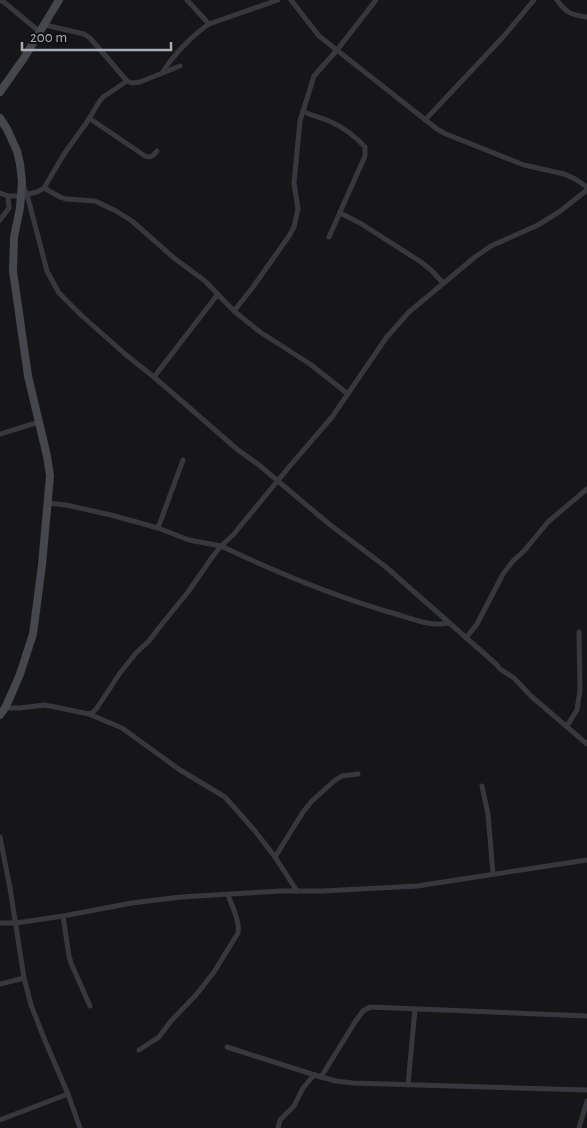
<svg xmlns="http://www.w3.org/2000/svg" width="587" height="1128" viewBox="0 0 587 1128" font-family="'Alegreya Sans',sans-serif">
	<rect width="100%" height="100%" fill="#161618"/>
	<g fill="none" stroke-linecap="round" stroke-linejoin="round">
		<!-- street -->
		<g stroke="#37383d" stroke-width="5">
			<polyline points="0,0 5,3 40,32"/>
			<polyline points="187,0 209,24"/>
			<polyline points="291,0 319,36 437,129 446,134 524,165 564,174 575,179 587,187"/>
			<path d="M557,0c9,13 15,15 30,17"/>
			<polyline points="45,25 84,34 90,38 127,81 132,83 140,82 180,66"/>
			<path d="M163,72c9,-16 31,-38 46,-48l69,-24"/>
			<path d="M303,111c8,5 17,6 26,10 14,6 26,15 36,26v9l-36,81"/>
			<path d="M89,118l56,38c6,2 8,0 12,-5"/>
			<polyline points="425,120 504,36 534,0"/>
			<polyline points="23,184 29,202 47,271 59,293 81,315 125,354 154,377 238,450 259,465 329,524 386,567 496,664 500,669 514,678 531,696 587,744"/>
			<polyline points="44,188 60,197 66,199 95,201 116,211 132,221 174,258 205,281 234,311 260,332 310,364 348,394"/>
			<polyline points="0,193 8,196 20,196 37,192 44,188 64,154 87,122 99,102 103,97 127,81"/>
			<polyline points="340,213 360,223 421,262 431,270 443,283"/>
			<polyline points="0,220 9,208 8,196"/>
			<polyline points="234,311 253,287 289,236 294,227 298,209 294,183 300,121 314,76 337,50 376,0"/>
			<polyline points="154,377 218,294"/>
			<polyline points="0,434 39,422"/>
			<polyline points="47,503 66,505 111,515 158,528 189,540 221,546 233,535 289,467 332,417 386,338 409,312 475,257 491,246 538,225 559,212 587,190"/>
			<polyline points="158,528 183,460"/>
			<polyline points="466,638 477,624 503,574 513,561 524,551 548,522 587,489"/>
			<polyline points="5,708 20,708 44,705 55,707 89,714 122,728 180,770 225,797 255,831 275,857 297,891"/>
			<path d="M89,714l4,-2 4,-4 23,-35 16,-20 13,-12 9,-12 30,-37 25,-36 8,-10c57,27 115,51 175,68 16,5 35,13 52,9"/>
			<polyline points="567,726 577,710 580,690 579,632"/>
			<polyline points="482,786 488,814 493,874"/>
			<polyline points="0,837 10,888 24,978 31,1005 46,1043 68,1094 80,1128"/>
			<polyline points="275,857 303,812 312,801 334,781 342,776 358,774"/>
			<polyline points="63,916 69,956 71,963 90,1006"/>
			<polyline points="0,923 16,923 63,916 132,903 181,897 281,891 323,891 417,886 587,860"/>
			<polyline points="0,984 24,978"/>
			<polyline points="227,1047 321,1077 336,1081 353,1083 587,1090"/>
			<path d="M139,1050l20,-13 12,-16 25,-26 18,-23 24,-39c2,-12 -6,-27 -10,-38"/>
			<polyline points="321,1077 355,1022 363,1011 370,1007 587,1016"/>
			<polyline points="408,1085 415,1009"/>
			<polyline points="0,1120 68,1094"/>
			<polyline points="278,1128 280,1120 294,1106 303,1088 314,1075"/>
			<polyline points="579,1128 587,1101"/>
		</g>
		<!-- secondary -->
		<g stroke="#45474d" stroke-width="8">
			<polyline points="0,92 24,58 59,0"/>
			<polyline points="0,118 7,129 17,151 20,164 22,181 20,208 14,237 13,271 28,376 47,456 50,476 42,565 33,634 20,674 11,695 5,708 0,715"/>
		</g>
	</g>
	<!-- scale -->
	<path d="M22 42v8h149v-8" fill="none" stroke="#a8adb8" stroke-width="2.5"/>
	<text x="30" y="42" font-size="15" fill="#a8adb8" stroke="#111113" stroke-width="4" paint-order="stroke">200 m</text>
</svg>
